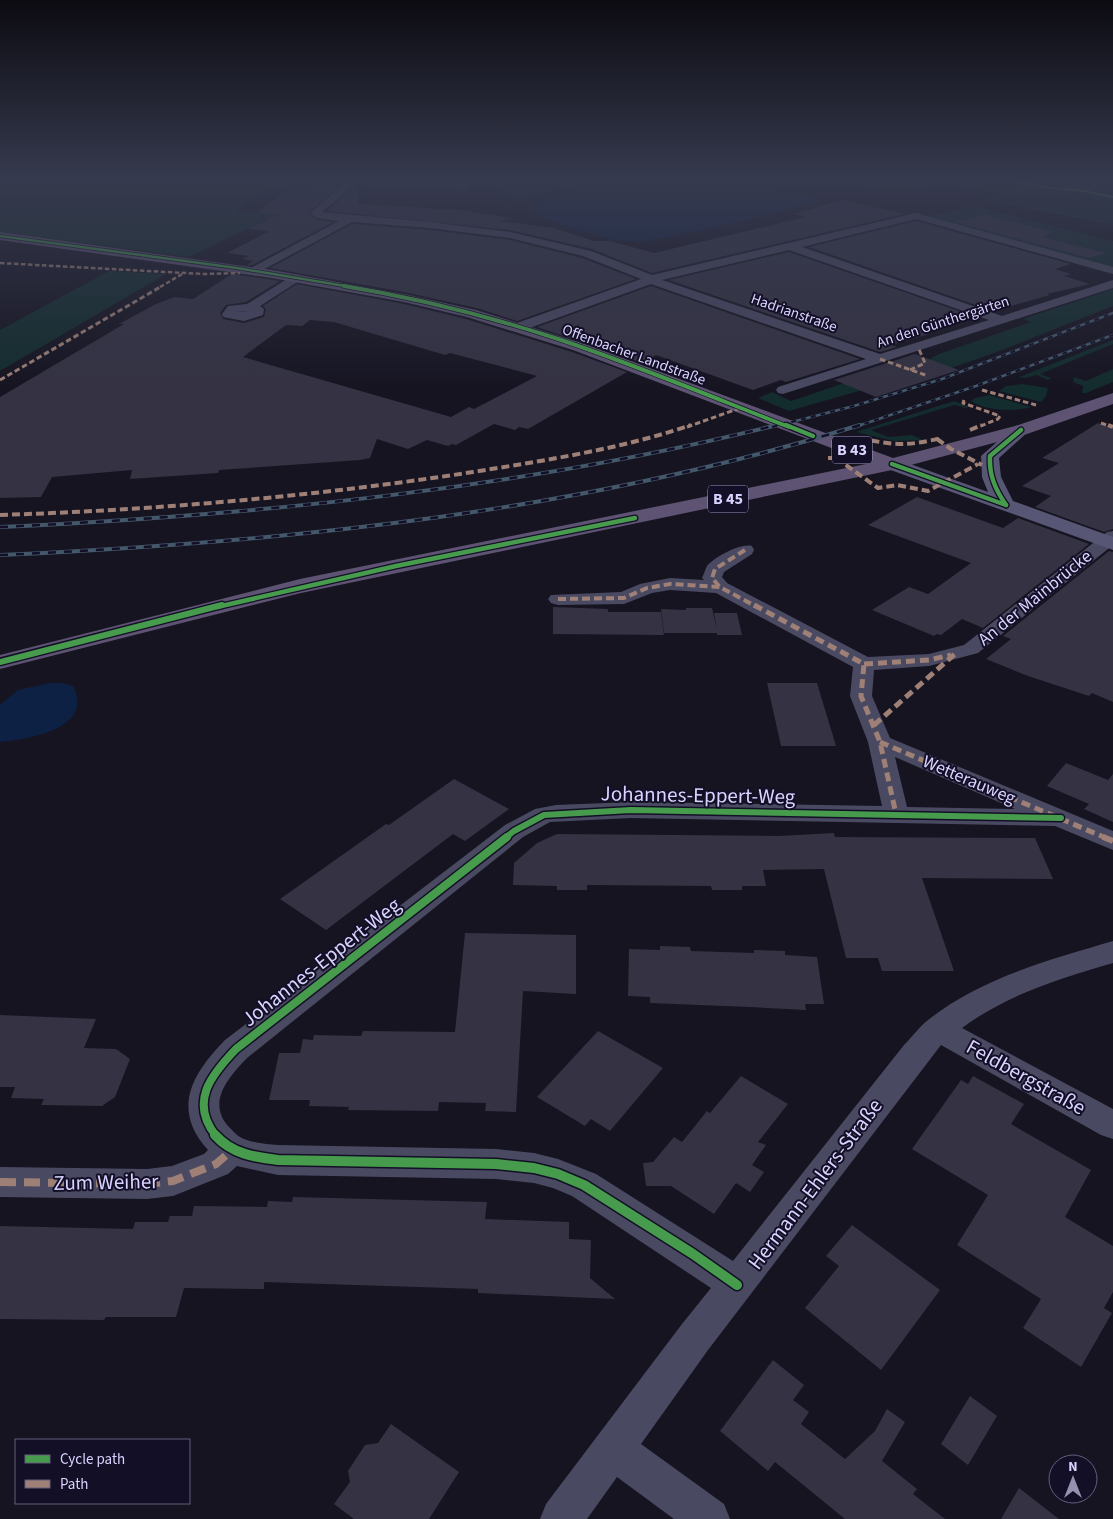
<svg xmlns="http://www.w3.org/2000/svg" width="1113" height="1519" viewBox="0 0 1113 1519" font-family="'Source Sans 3',sans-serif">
	<rect width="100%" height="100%" fill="#161421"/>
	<!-- green -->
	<g fill="#132c2d">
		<polygon points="0,178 297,178 282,189 265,188 235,212 279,214 189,257 0,232"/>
		<polygon points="808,178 1048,178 1113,192 1113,225 1000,203 986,199 1001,195 943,183 908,190 895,190"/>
		<polygon points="975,206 1113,241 1113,269 924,217"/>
		<polygon points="109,271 166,274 0,371 0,330"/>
		<polygon points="1113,289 1113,306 997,352 940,372 930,362 931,358 939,354 1031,322 1023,319"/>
		<polygon points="1113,340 1113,344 1040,374 1051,378 1048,380 1036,375 1026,378 1019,377"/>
		<polygon points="885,365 908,377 789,411 758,398 772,392 791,401 841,384"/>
		<polygon points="1113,369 1113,382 1086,393 1082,393 1083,386 1073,382 1074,377 1086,381"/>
		<polygon points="1022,384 1048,388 1046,396 1041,402 999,391 1006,386"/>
		<path d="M989,395l42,12c-16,5 -46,4 -60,-6l4,-3z"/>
		<polygon points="954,401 969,407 965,408 955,405 871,430 888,437 912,435 923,440 894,441 856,432"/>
	</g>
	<!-- water -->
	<g fill="#0d2144">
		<polygon points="521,178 738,179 752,181 766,189 813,196 818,201 790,210 722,226 641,242 612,240 536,217 535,208 538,203 574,190"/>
		<polygon points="1048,178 1113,178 1113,192"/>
		<path d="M512,180l42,11 -32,8h-6c-5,-5 -14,-7 -18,-14l2,-4z"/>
		<path d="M50,683h13l10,3c22,43 -45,53 -73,56v-37l18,-15z"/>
	</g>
	<!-- building -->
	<g fill="#343243" fill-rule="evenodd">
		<polygon points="323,178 348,178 308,213 317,220 333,222 252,265 247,265 253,261 242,259 249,256 227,253 270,231 248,229 280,214 257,213 285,192 293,189 307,190"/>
		<polygon points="356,186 357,186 358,204 460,210 510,218 501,221 553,228 594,241 610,241 654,253 806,217 794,214 842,200 904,214 652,273 592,249 510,230 327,211"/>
		<polygon points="984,214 1053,232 1043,237 1106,253 1089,258 955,222"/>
		<polygon points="916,221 1071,264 1055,269 1071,274 1064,276 1090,284 1047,294 1050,295 993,311 809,247"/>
		<polygon points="352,224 430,230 510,240 582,258 636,279 517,321 477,308 404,292 270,268"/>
		<polygon points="789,252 973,316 921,331 929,334 891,345 897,347 880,352 669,280"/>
		<path d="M232,274l48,7 -34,21 -20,3 -6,8 3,6 21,4 20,-6 2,-8 -3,-3 34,-22 107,20 62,15 106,33 55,20 -99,57 -9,-2 -4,3 -21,-6 -38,21 -4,-1 -4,2 -21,-6 -19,9 -31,-10 -7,19 -10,2 -141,10 -1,3 -88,6 2,-9 -80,7 -11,20 -41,1v-101l124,-73h-5l35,-19 20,-8 19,2zM310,320l24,2 111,33 5,-2 87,23 -63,33 -5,-2 -18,10 -208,-60 43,-32 16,1z"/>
		<polygon points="651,286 860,359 786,382 781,380 753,390 656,355 643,363 537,327"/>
		<polygon points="915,354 959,370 876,397 834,380"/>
		<polygon points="1098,423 1113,428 1113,529 1104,532 1035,507 1051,496 1022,486 1059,463 1042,458"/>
		<polygon points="917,497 1003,528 1018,518 1089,544 983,628 962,619 941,635 937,634 934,636 872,610 909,587 928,594 971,563 868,525"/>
		<polygon points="1109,551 1113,552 1113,702 1092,693 1089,696 1028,676 986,659 1011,639 1003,636"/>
		<polygon points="553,607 608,609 608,612 661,612 664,635 553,634"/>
		<polygon points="686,608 712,608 717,630 714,613 737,613 742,635 717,635 717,633 664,633 661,609 686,610"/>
		<polygon points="767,683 817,683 836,746 781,746"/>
		<polygon points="1066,763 1108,780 1113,774 1113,822 1084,809 1089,804 1047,786"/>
		<polygon points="454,779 509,809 465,841 453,834 326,930 280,899 386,824 389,825"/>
		<polygon points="834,833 835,837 1035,838 1053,879 922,878 954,971 882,971 878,958 846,958 824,869 763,870 766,886 742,886 742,890 712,890 711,886 587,885 587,890 557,890 557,886 513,885 514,863 537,843 557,834 779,836"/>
		<polygon points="465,933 576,935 576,994 523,991 516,1112 485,1111 486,1103 439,1102 438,1111 348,1110 349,1107 309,1106 310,1100 269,1100 279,1053 300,1053 303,1039 313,1040 314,1035 361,1036 363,1031 455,1032"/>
		<polygon points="660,946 690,947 691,951 754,953 754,950 785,951 785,955 817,957 824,1004 805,1004 806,1010 749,1007 650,1003 650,997 628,996 629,949 660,950"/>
		<polygon points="0,1015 96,1019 84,1048 116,1049 130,1059 115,1097 102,1106 41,1105 44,1099 11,1098 15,1087 0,1087"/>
		<polygon points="598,1031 663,1068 610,1131 591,1119 585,1126 537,1097"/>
		<polygon points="741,1076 788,1104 758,1142 766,1145 752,1165 764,1172 750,1192 736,1183 714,1214 671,1186 646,1186 643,1163 653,1162 674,1137 682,1142 707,1111 710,1113"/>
		<polygon points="973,1076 1024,1104 1011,1124 1091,1170 1065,1217 1113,1246 1113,1292 1104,1308 1112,1313 1081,1367 1023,1328 1041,1299 957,1245 988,1195 912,1149 961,1080 968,1084"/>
		<polygon points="293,1197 487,1202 485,1219 569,1222 569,1239 591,1240 590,1278 615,1299 478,1293 478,1289 264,1282 264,1289 184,1288 176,1317 106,1317 104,1320 0,1319 0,1226 133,1229 135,1222 168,1222 170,1216 192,1216 194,1206 267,1207 268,1201 292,1202"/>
		<polygon points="852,1225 940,1290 881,1370 805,1308 839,1266 826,1256"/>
		<polygon points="773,1360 804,1385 793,1400 809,1412 801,1424 845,1459 875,1431 887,1409 905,1422 882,1461 917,1489 913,1494 945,1519 845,1519 775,1462 768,1471 720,1431"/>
		<polygon points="970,1396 997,1416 968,1465 941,1444"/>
		<polygon points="391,1424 459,1472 429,1519 354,1519 334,1504 350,1482 348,1471 365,1445 378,1443"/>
		<polygon points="1019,1488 1059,1519 1001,1519"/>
	</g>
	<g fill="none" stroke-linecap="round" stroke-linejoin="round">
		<!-- street -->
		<g fill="#4a4962" fill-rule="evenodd">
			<path d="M351,178l115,5 5,3 -5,3 -111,-5 -33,28 108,10 80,10 81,19 61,24 264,-62 197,54v7l-197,-55 -114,28 200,69 111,-36v8l-330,106 -5,-1 -2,-3 2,-3 88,-28 -215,-75 -127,46h-10l-2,-3 2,-3 127,-45 -58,-23 -73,-18 -80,-10 -78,-6 -95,51h-8l-2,-2 2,-2 90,-48 -22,-3 -7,-5zM789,250l200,70 -109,34 -218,-74z"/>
			<path d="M295,274l6,4 -2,3 -39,25 4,3 -1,6 -19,6 -21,-4 -1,-3 6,-8 19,-2zM245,311h3l-11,1z"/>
			<path d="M1113,531v14l-135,108 -49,13 -55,4 -2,26 18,42 223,93v19l-58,-24 -424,-8 -81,4 -27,15 -276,221c-18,19 -41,44 -18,69 4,4 9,10 15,12 10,4 23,5 34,6l218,4 38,4 24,6 38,15 137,87 171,-216c8,-8 15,-18 24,-25 53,-42 121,-60 185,-79v22c-52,15 -107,32 -151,65l151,81v30l-12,-4 -160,-90 -233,305 -67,94 83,60 6,15h-56l-57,-42 -30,42h-47l6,-15 136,-180 29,-36 -139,-92 -19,-8 -19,-5 -38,-4 -218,-4 -41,-9 -9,8 -55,22 -26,3 -147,-2v-30l147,2 25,-3 32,-12 4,-4c-37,-41 -16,-76 17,-110l280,-215 30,-16 21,-4 75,-3 251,4 -14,-64 -18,-46 3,-29 -137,-74 -46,-3 -18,3 -28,11 -66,1 -7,-2 -3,-4 3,-4 70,-3 19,-8 30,-6 34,2 -2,-2c2,-4 3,-8 5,-12 8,-9 33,-23 45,-20l2,4 -2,4 -28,18 -2,5 5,6 141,74 61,-3 35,-9 143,-113zM895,757l120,52 -108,-2z"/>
		</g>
		<!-- secondary -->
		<polygon fill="#575674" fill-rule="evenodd" points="1021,425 1027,426 1030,430 999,458 1001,477 1013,501 1113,537 1113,550 885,468 882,464 885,460 892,458 899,460 988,492 982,477 981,456 1015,426"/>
		<!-- primary -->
		<polygon fill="#5e5373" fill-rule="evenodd" points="0,232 272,270 404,294 476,310 585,344 893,458 1015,426 1113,393 1113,404 1027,434 892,470 301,593 0,669 0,655 300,579 871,463 573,350 467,317 404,302 272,278 0,240"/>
		<defs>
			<g id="rail-far1">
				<polyline points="772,427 854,406 942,379 1113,313"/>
				<polyline points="855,427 976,386 1113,335"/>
			</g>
			<g id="rail">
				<path d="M0,527c261,-12 523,-39 777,-102"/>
				<path d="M0,555c289,-13 582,-43 860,-130"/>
			</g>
		</defs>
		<!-- rail-far1 casing -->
		<use href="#rail-far1" stroke="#43596b" stroke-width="2.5"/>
		<!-- rail casing -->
		<use href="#rail" stroke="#43596b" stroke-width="4"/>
		<!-- rail-far1 -->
		<use href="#rail-far1" stroke="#130f26" stroke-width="2" stroke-dasharray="5" stroke-linecap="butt"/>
		<!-- rail -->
		<use href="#rail" stroke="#130f26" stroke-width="2.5" stroke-dasharray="8" stroke-linecap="butt"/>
		<!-- quiet-far5 -->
		<g stroke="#9e8076" stroke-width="2.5" stroke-dasharray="4.5 2.5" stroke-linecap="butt">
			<polyline points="0,263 204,274 240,273"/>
			<polyline points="160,287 184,273"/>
		</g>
		<!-- quiet-far4 -->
		<g stroke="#9e8076" stroke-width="3" stroke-dasharray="5.5 3" stroke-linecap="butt">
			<polyline points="880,359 928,376"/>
			<polyline points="910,370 925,363 918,347"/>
			<polyline points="0,380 162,286"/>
			<polyline points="982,390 1036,405"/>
			<polyline points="964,400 963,403 1000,416 998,419 978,427"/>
			<polyline points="1101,423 1112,427"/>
			<polyline points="687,427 740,408"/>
		</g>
		<!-- quiet-far3 -->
		<g stroke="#9e8076" stroke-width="4" stroke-dasharray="8 4" stroke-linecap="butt">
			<polyline points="1108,425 1113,427"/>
			<polyline points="970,430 982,425"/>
			<polyline points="937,439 951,449 982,465"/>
			<path d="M828,458h8l33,-18c30,6 43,5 72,-2"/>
			<polyline points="836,458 878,488 897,485 928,491 978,464"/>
			<path d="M0,515c159,-5 317,-19 473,-43 74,-12 148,-23 218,-47"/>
			<polyline points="745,550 715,569 712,578 720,587 757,607"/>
			<polyline points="558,599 624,598 647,588 670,584 720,587"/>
		</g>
		<!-- quiet-far2 -->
		<g stroke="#9e8076" stroke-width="5" stroke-dasharray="9 5" stroke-linecap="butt">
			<polyline points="754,605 864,664 861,696 880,742 896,814"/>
			<polyline points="864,664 929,660 951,655"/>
			<polyline points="874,725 956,653"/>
			<polyline points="880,742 1106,838"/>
		</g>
		<!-- quiet-far1 -->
		<polyline stroke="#9e8076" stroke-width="6" stroke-dasharray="12 6" stroke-linecap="butt" points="1103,837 1113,841"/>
		<!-- quiet -->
		<polyline stroke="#9e8076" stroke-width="8" stroke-dasharray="16 8" stroke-linecap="butt" points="0,1182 147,1184 173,1181 216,1164 232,1150"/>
		<defs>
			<g id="cycleway-far5">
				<polyline points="1004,178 1043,187 1084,191 1113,197"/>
				<polyline points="0,236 237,268 351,287"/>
			</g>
			<path id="cycleway-far4" d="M344,286c73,12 144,30 214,53 78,26 154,58 231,88"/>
			<g id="cycleway-far3">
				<polyline points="786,425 813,436"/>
				<polyline points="892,464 1006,505"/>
				<path d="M1006,505c-11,-16 -17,-30 -16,-49l31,-26"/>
				<polyline points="217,607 396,566 635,518"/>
			</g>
			<g id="cycleway-far2">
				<polyline points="0,662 222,605"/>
				<polyline points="505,838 514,831 544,815 631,810 1061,818"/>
			</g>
			<path id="cycleway-far1" d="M216,1136c-27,-34 -5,-61 20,-87l271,-212"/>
			<path id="cycleway" d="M215,1135c17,19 39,22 63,25l218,4 38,4 24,6 26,11 109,69 44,31"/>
		</defs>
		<!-- cycleway-far5 casing -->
		<use href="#cycleway-far5" stroke="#130f26" stroke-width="4"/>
		<!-- cycleway-far4 casing -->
		<use href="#cycleway-far4" stroke="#130f26" stroke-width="5.5"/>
		<!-- cycleway-far3 casing -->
		<use href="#cycleway-far3" stroke="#130f26" stroke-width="7"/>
		<!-- cycleway-far2 casing -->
		<use href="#cycleway-far2" stroke="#130f26" stroke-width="9"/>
		<!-- cycleway-far1 casing -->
		<use href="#cycleway-far1" stroke="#130f26" stroke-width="11"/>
		<!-- cycleway casing -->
		<use href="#cycleway" stroke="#130f26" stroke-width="13"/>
		<!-- cycleway-far5 -->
		<use href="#cycleway-far5" stroke="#469c4c" stroke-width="2.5"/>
		<!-- cycleway-far4 -->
		<use href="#cycleway-far4" stroke="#469c4c" stroke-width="4"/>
		<!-- cycleway-far3 -->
		<use href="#cycleway-far3" stroke="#469c4c" stroke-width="4.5"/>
		<!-- cycleway-far2 -->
		<use href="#cycleway-far2" stroke="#469c4c" stroke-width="6"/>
		<!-- cycleway-far1 -->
		<use href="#cycleway-far1" stroke="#469c4c" stroke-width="8"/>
		<!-- cycleway -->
		<use href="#cycleway" stroke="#469c4c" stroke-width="10"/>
	</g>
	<!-- sky -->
	<linearGradient id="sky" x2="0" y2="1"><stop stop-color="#0c0b12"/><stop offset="0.46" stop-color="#363a4e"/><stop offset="1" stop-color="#363a4e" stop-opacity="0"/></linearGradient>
	<rect width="1113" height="390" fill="url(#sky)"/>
	<g text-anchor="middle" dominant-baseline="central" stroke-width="4" stroke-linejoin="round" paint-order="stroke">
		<!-- far-street labels -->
		<g font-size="15" fill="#d9d4ff" stroke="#130f26">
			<text transform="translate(794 313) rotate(19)">Hadrianstraße</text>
			<text transform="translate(943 322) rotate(-18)">An den Günthergärten</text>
			<text transform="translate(634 355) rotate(20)">Offenbacher Landstraße</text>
		</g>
		<!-- shield labels -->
		<g fill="#130f26" stroke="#9e99be" stroke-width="1">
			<rect x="832" y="436.5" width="40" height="27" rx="4"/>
			<rect x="708" y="485.5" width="40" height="27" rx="4"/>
		</g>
		<g font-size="16" font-weight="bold" fill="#d9d4ff">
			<text x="852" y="450">B 43</text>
			<text x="728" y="499">B 45</text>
		</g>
		<!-- street labels -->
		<g font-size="18" fill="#d9d4ff" stroke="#130f26">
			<text transform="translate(1035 598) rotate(-39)">An der Mainbrücke</text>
			<text transform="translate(969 780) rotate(23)">Wetterauweg</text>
		</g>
		<!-- near-street labels -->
		<g font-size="21" fill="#d9d4ff" stroke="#130f26">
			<text transform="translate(698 795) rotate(1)">Johannes-Eppert-Weg</text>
			<text transform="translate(321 962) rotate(-38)">Johannes-Eppert-Weg</text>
			<text transform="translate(1026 1077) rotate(29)">Feldbergstraße</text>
			<text transform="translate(106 1182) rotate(-1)">Zum Weiher</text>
			<text transform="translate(815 1184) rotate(-53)">Hermann-Ehlers-Straße</text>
		</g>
	</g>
	<!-- legend -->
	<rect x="15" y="1439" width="175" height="65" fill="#130f26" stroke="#625e7d"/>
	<rect x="25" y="1455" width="25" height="8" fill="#469c4c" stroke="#625e7d"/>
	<text x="60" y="1464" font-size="15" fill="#d9d4ff">Cycle path</text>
	<rect x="25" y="1480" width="25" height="8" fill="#9e8076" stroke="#625e7d"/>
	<text x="60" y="1489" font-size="15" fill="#d9d4ff">Path</text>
	<!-- north arrow -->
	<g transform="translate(1073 1479)"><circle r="24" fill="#130f26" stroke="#625e7d"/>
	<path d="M0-4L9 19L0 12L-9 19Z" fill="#9591b1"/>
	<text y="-8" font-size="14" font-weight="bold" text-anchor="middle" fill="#d9d4ff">N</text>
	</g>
</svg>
